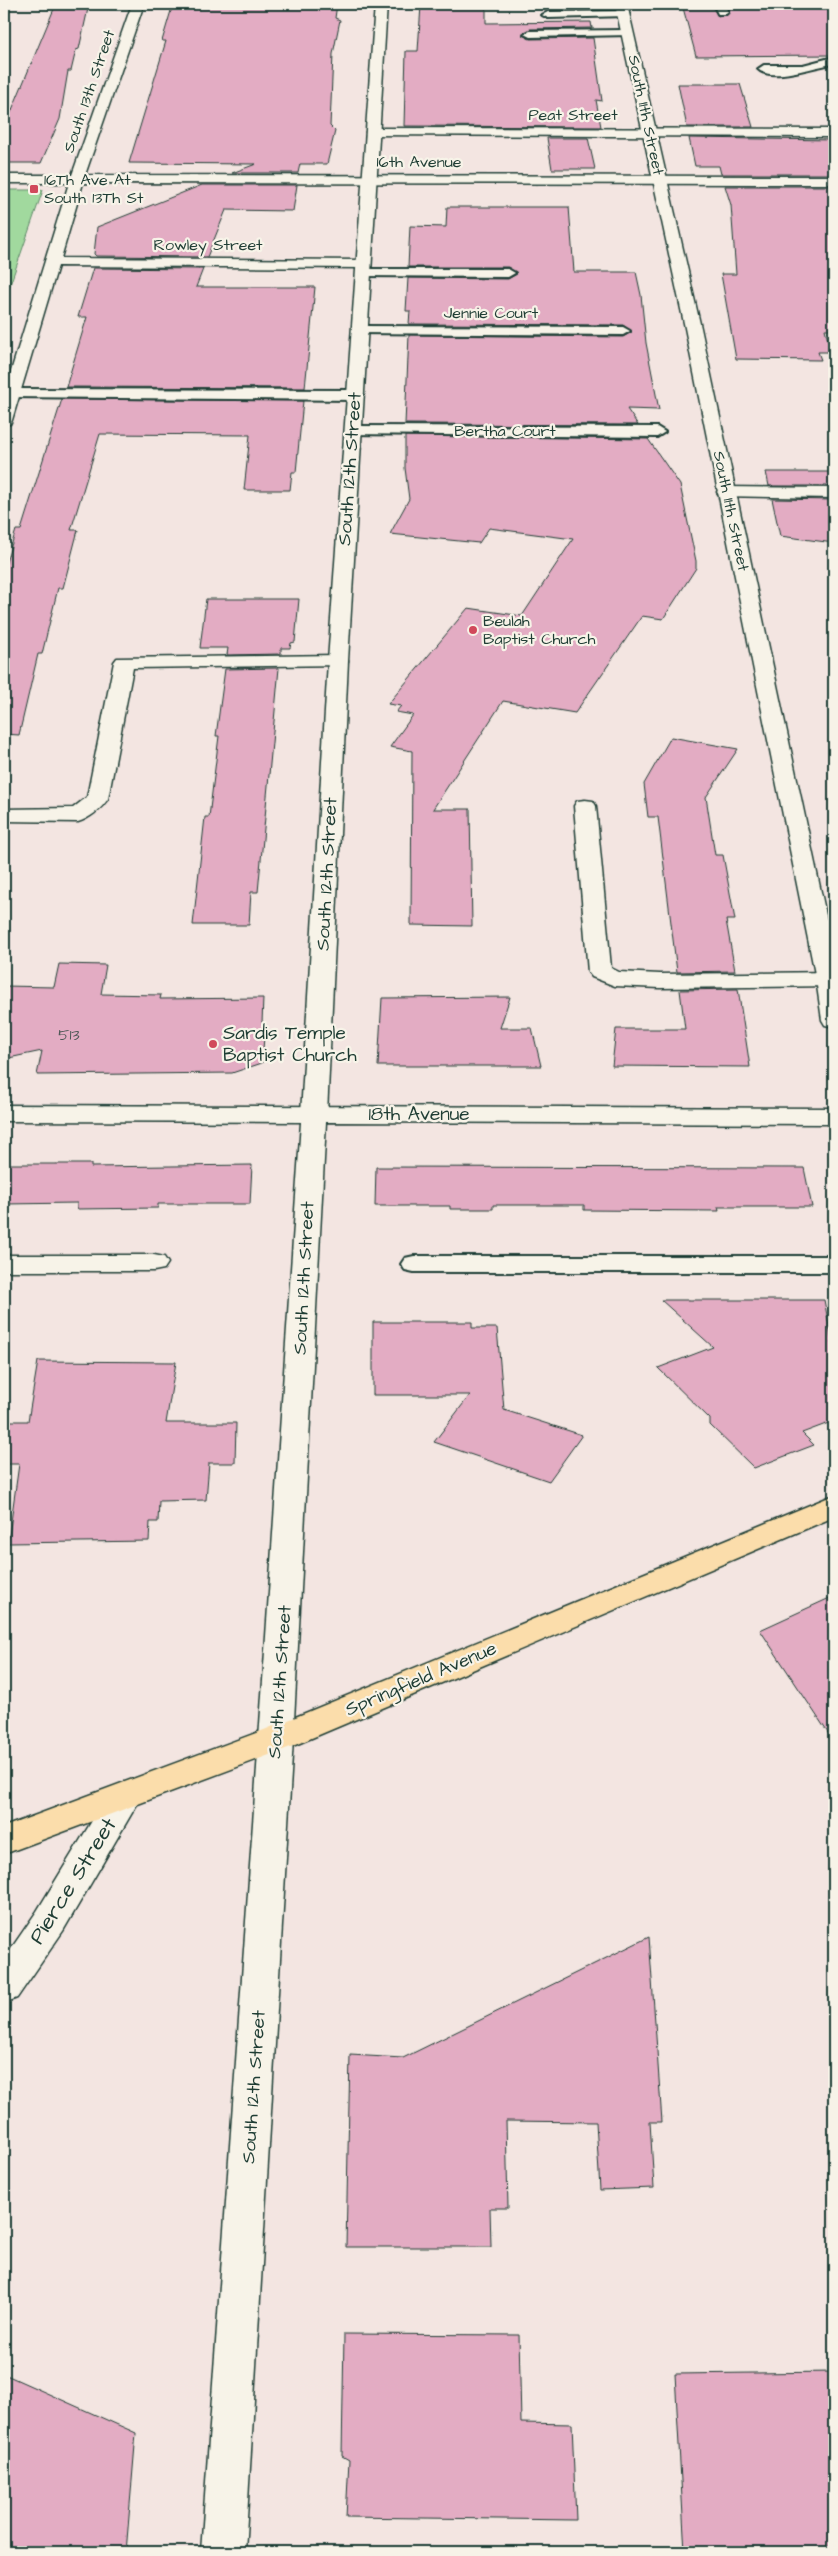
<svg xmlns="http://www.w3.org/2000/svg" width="838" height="2556" viewBox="0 0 838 2556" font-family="'Architects Daughter',sans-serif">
	<rect width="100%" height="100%" fill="#f3e5e1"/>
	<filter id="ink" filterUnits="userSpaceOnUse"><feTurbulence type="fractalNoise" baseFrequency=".02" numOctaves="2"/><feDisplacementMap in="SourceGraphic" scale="10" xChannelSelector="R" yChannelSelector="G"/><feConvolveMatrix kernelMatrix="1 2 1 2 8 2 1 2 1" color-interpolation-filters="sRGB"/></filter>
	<g filter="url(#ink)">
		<!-- green -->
		<polygon fill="#a1d99e" stroke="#608b69" points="4,190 43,190 4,302"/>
		<!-- building -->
		<g fill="#e3acc3" stroke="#1f3d34">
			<polygon points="56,4 89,4 79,49 76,50 71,71 68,71 60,119 41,163 4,163 4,129"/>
			<polygon points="173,4 337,4 335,18 340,20 333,54 330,126 335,131 327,164 300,164 298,173 232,173 256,164 129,163 166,41 162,41"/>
			<polygon points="682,4 711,4 718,16 729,13 726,4 834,5 834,55 696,56"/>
			<polygon points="421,5 486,6 486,23 591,22 592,28 530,29 522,35 530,39 593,38 602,101 596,100 601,127 404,126 406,51 418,51"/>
			<polygon points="678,84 740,84 753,127 687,127"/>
			<polygon points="547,138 588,138 595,169 552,169"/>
			<polygon points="689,138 834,140 834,174 721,174 719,166 695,166"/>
			<polygon points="202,185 297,185 293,211 226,210 207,257 96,256 94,254 97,227"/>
			<polygon points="725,186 834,186 834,329 825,329 831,352 818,352 821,360 736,359 721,274 736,274 731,205"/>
			<polygon points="447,207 569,207 574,272 636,272 641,295 646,343 659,410 627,409 638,425 405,424 409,335 623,337 632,332 623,325 409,324 410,311 406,311 408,278 508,279 517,274 508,267 408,267 410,226 446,227"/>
			<polygon points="93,268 203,269 196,287 315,287 305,388 66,387 87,317 78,317"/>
			<polygon points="62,399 303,401 296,472 292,472 290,490 244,490 250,435 100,434 71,530 78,530 63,588 58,588 42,654 38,654 19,735 4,734 4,569 16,530 21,530"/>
			<polygon points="405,436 648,439 680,485 696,561 696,568 663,619 642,616 575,713 503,701 433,809 470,809 472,926 411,925 412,751 390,747 413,715 396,712 401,706 388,704 468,608 522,616 573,539 489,528 479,543 390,534 409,499 405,468"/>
			<polygon points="766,472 834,472 834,486 769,486"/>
			<polygon points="772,499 834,500 834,543 780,536"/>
			<polygon points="206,599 299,599 295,642 291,643 290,648 281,648 281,654 227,655 228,648 200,648"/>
			<polygon points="279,668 258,892 251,892 249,925 193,925 205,817 209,817 219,736 216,736 225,669"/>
			<polygon points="671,737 738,749 706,797 715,855 723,855 735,920 726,920 735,971 677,972 658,817 648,817 644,784"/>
			<polygon points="59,964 106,965 101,994 161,995 160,999 263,998 262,1023 265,1023 262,1063 232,1073 37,1075 42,1051 4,1059 4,986 54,987"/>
			<polygon points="738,989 750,1067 612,1066 616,1029 685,1029 680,990"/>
			<polygon points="510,997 500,1028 532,1028 541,1066 378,1066 382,998"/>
			<polygon points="4,1164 91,1164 91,1167 252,1165 250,1204 158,1204 158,1208 77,1209 77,1203 4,1204"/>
			<polygon points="376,1167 804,1168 812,1207 718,1207 719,1211 584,1210 584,1205 493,1205 493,1209 450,1209 450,1206 375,1206"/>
			<polygon points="661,1300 824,1300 834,1351 834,1421 802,1433 814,1445 754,1468 710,1425 710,1419 658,1368 713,1347"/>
			<polygon points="373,1322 472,1322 472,1328 497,1328 504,1410 582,1435 549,1481 434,1442 470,1395 373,1395"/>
			<polygon points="38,1361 176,1362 166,1423 236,1423 235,1463 209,1463 206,1500 159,1501 158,1522 150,1522 149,1541 8,1543 19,1464 4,1464 4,1459 10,1421 28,1421"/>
			<polygon points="834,1596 834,1742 760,1630"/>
			<polygon points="649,1937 662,2122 650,2122 654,2188 600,2190 596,2122 506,2121 508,2208 490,2208 491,2247 346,2247 350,2055 403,2058"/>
			<polygon points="344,2334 519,2335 521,2423 572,2424 576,2520 346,2517 349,2460 342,2456"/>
			<polygon points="834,2372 834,2552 685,2552 675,2374"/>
			<polygon points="4,2374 136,2433 126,2552 4,2552"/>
		</g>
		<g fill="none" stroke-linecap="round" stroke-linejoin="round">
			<defs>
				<g id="service">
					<polygon points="713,4 724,4 728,12 726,14 718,14"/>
					<polygon points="623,11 629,14 627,16 548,18 542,15 548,12"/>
					<polygon points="627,30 631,31 631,35 530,37 524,34 530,31"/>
					<path d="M834,57v7c-16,1 -62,19 -76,5l6,-4h39z"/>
					<polygon points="364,269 508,269 515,273 508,277 359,276 357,273 359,270"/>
					<polygon points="360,326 623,327 630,331 623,335 355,333 353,330"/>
					<polygon points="12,389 354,390 362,395 354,400 6,397 4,394"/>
					<polygon points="353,426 657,427 665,432 657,437 347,434 345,431"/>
					<polygon points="414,1256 834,1256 834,1272 414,1272 405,1270 401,1264 405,1258"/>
				</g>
				<g id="minor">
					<polygon points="132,4 144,4 85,175 834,176 834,184 83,183 61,258 363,260 370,264 363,268 58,266 12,420 10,424 4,425 4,394 69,183 4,183 4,175 72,175"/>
					<polygon points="373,128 834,129 834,137 368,135 366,132 368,129"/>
					<polygon points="726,487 834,488 834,498 720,496 717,492 720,488"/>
					<path d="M338,655l7,2 3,4 -3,4 -212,3 -25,131c-7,10 -19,20 -30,23l-74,-1v-12l69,-1 14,-11 27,-135 3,-4z"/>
					<polygon points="585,800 593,801 596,806 611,968 619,972 660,974 834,972 834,986 660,988 615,986 592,977 588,972 574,806 577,801"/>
					<polygon points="4,1255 154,1255 164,1257 168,1263 164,1269 154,1271 4,1271"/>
					<polygon points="124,1784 136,1788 141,1797 136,1806 63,1931 17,1998 4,2003 4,1959 37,1911 112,1788"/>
				</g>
				<g id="tertiary">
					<polygon points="375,4 387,4 348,661 327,1114 323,1119 314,1122 305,1119 301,1114 328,661"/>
					<polygon points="615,4 627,4 701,328 834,953 834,1027 825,1025 822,1020 816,979 685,328"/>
					<polygon points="276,1727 288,1730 293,1739 245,2552 201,2552 259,1739 264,1730"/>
				</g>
				<polygon id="secondary" points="4,1105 834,1108 834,1124 326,1122 293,1739 288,1748 276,1751 264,1748 259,1739 301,1122 4,1121"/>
				<polygon id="primary" points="834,1495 834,1517 288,1748 4,1854 4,1827 264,1730"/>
			</defs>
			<!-- service casing -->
			<use href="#service" stroke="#1f3d34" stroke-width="4"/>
			<!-- minor casing -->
			<use href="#minor" stroke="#1f3d34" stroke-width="3"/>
			<!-- tertiary casing -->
			<use href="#tertiary" stroke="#1f3d34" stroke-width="3"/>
			<!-- secondary casing -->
			<use href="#secondary" stroke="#1f3d34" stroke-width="3"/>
			<!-- primary casing -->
			<use href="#primary" stroke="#1f3d34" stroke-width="3"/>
			<!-- service -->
			<use href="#service" fill="#f7f3e8" fill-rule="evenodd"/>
			<!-- minor -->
			<use href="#minor" fill="#f7f3e8" fill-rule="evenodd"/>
			<!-- tertiary -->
			<use href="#tertiary" fill="#f7f3e8" fill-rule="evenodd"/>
			<!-- secondary -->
			<use href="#secondary" fill="#f7f3e8" fill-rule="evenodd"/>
			<!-- primary -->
			<use href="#primary" fill="#fbddab" fill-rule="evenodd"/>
		</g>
	</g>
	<!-- markers -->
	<g fill="#d1495b" stroke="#f7f3e8" stroke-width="2">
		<rect x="29" y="184" width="10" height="10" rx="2.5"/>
		<circle cx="473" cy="630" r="5"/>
		<circle cx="213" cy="1044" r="5"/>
	</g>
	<g text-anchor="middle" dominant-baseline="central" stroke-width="4.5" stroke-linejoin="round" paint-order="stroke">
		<!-- far-street labels -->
		<g font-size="16" fill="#1f3d34" stroke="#f7f3e8">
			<text transform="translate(89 91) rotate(-71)">South 13th Street</text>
			<text x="573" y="115">Peat Street</text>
			<text transform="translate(646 115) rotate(78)">South 11th Street</text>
			<text x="419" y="162">16th Avenue</text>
			<text x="208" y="245">Rowley Street</text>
			<text x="491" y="313">Jennie Court</text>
			<text x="505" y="431">Bertha Court</text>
			<text transform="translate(731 511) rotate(78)">South 11th Street</text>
		</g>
		<!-- far-poi labels -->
		<g font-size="16" fill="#1f3d34" stroke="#f7f3e8" text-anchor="start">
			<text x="44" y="180">16Th Ave At<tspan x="44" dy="18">South 13Th St</tspan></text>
			<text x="483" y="621">Beulah<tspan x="483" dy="18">Baptist Church</tspan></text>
		</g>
		<!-- number labels -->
		<g font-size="16" fill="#505958">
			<text x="69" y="1035">513</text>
		</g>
		<!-- street labels -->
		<g font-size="19" fill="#1f3d34" stroke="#f7f3e8">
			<text transform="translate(350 469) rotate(-86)">South 12th Street</text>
			<text transform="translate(327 874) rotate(-87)">South 12th Street</text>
			<text x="419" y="1114">18th Avenue</text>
			<text transform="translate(304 1278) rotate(-87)">South 12th Street</text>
			<text transform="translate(421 1679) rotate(-23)">Springfield Avenue</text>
			<text transform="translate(280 1682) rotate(-86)">South 12th Street</text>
			<text transform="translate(254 2087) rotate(-86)">South 12th Street</text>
		</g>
		<!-- poi labels -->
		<g font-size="19" fill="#1f3d34" stroke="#f7f3e8" text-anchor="start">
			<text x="223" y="1033">Sardis Temple<tspan x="223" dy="22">Baptist Church</tspan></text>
		</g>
		<!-- near-street labels -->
		<g font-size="22" fill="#1f3d34" stroke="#f7f3e8">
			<text transform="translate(73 1881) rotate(-58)">Pierce Street</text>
		</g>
	</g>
	<!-- margin -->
	<rect width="838" height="2556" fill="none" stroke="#f7f3e8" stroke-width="20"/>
	<rect x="10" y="10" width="818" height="2536" fill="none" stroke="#1f3d34" stroke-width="2" filter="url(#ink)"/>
</svg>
